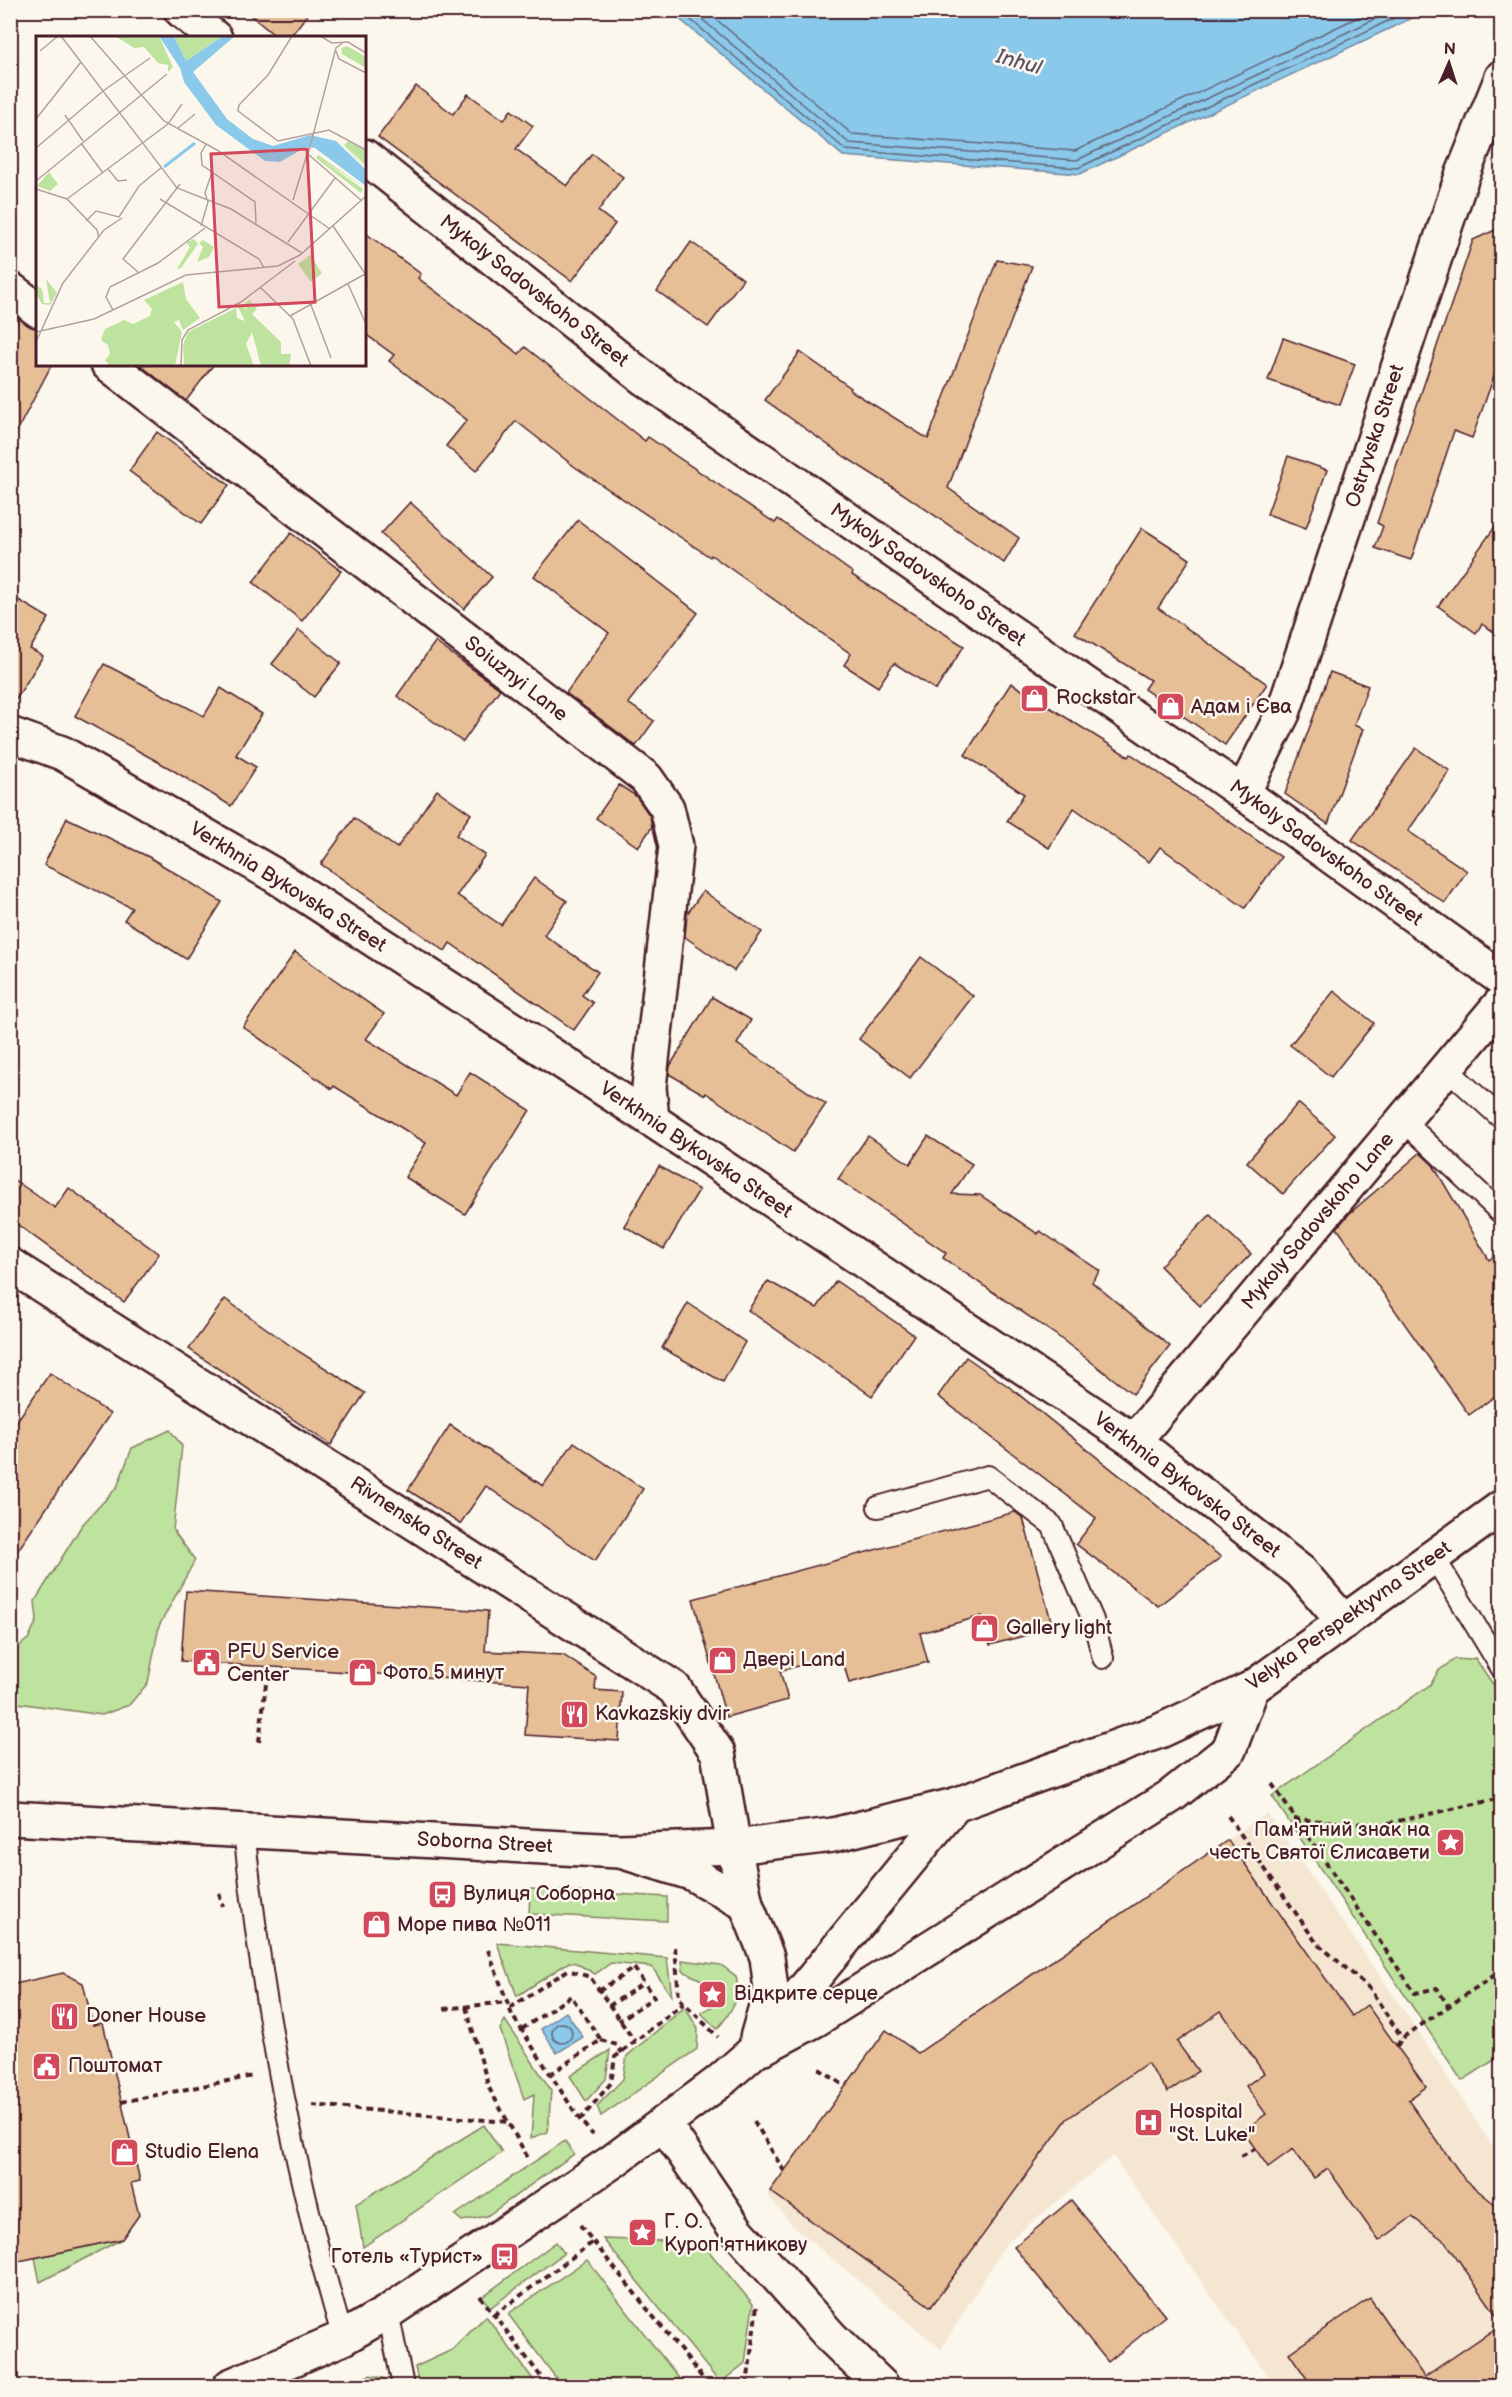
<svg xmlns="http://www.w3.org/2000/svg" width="1512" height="2397" viewBox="0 0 1512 2397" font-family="'Balsamiq Sans',sans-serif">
	<rect width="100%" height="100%" fill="#fbf7ec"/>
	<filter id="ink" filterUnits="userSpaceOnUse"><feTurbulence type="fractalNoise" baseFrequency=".0167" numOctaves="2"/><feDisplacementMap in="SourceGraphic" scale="12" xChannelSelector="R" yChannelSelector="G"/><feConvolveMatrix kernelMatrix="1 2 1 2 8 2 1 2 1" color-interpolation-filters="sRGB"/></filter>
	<g filter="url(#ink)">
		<!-- built -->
		<polygon fill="#f5e6d2" points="1267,1813 1416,2028 1501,2160 1501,2386 1275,2386 1113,2156 1007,2242 941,2349 796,2229 767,2195 886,2030 918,2053"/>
		<!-- green -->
		<g fill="#bee39e" stroke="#848164" stroke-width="1.5">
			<polygon points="170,1430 182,1446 173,1530 195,1560 159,1626 148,1683 129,1705 102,1715 11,1702 11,1652 28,1639 37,1620 35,1601 82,1525 117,1487 132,1448"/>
			<polygon points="1475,1658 1501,1696 1502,2055 1462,2081 1272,1796 1431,1684 1438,1671 1455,1659 1469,1660"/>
			<polygon points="530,1889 667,1897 667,1921 529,1914"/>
			<polygon points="497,1943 667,1958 672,1997 652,1967 611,1963 595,1974 576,1963 569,1962 517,1996"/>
			<path d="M682,1960l39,5 15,11c5,21 -5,38 -19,53l-16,-16 21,-13 2,-9 -41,-20z"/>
			<polygon points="685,2007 698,2029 697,2049 601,2116 597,2106 623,2079 627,2056"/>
			<polygon points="505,2020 551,2090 548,2132 531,2138 534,2094 524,2099 500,2029"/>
			<polygon points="610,2050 606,2079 586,2101 570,2076"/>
			<polygon points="484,2125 502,2152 363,2247 356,2204"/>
			<polygon points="565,2141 574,2154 487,2216 462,2221 455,2215"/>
			<polygon points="122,2239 40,2282 35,2258"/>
			<polygon points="603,2239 701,2242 753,2304 745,2363 720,2383"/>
			<polygon points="556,2242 564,2253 490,2308 482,2297"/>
			<polygon points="587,2260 685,2386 562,2386 508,2314"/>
			<polygon points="486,2316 538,2386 419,2386 415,2367 452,2350"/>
			<polygon points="370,2375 386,2379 389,2386 343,2386"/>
		</g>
		<!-- water -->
		<g fill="#8ac9ea" stroke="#70859e" stroke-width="1.5">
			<polygon points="670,11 1427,11 1080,174 843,156"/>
			<polygon points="566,2012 583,2037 557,2053 541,2029"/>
		</g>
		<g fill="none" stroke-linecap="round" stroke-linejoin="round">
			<!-- shore -->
			<g stroke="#646377" stroke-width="1.5">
				<polyline points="679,10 846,150 1078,168 1411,10"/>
				<polyline points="691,10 849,143 1077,160 1394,10"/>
				<polyline points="705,10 852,134 1075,151 1373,10"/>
				<circle cx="562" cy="2033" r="10"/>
			</g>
		</g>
		<!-- building -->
		<g fill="#e7bf97" stroke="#4a1f2b" stroke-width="1.5">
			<polygon points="244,10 311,10 289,38 278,38"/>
			<polygon points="416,86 453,114 468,94 504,120 511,110 533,126 516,149 567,186 592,154 623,177 598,211 615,224 572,281 378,137"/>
			<polygon points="1502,227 1502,354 1472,438 1454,431 1411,560 1375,548 1383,526 1377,523 1473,240"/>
			<polygon points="364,232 421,274 418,278 519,354 525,347 645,441 648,437 775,523 778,519 853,573 852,575 964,646 936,690 894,663 878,687 844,665 851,654 711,555 710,557 575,467 516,421 476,471 446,446 467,420 389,361 394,355 364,333"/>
			<polygon points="691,242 743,279 708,327 657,291"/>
			<polygon points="997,260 1032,266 948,488 1019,538 1004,563 902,493 845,457 765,400 800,352 851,388 850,390 928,439"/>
			<polygon points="19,319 38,328 38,364 52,364 10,444 10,336"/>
			<polygon points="1283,338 1355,364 1340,405 1268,380"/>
			<polygon points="139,364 214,364 186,401"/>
			<polygon points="157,432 229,485 201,524 129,471"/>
			<polygon points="1288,456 1327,470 1306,528 1267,514"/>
			<polygon points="410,502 492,577 464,609 381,534"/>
			<polygon points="1502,517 1502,637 1482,624 1476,633 1438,606"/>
			<polygon points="578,520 698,613 628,703 654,721 636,746 566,693 609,633 534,576"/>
			<polygon points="1142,528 1190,559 1158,608 1267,684 1225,745 1144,689 1150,680 1075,633"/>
			<polygon points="291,533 341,571 302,621 253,582"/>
			<polygon points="10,595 49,618 30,649 43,656 10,709"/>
			<polygon points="299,630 341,663 314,697 272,664"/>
			<polygon points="435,642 500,689 463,742 397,696"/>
			<polygon points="104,664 204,716 221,688 262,714 236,755 256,767 231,806 171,769 75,716"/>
			<polygon points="1330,672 1368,686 1354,725 1363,729 1328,824 1285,794"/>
			<polygon points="1011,683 1129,757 1131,754 1281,857 1245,908 1160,847 1149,862 1074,808 1049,848 1007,821 1024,794 965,755"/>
			<polygon points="1416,748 1450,771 1408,831 1467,871 1445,903 1352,840"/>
			<polygon points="619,785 636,796 650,816 652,827 638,847 596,818"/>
			<polygon points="437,790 471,814 456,835 485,855 457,895 501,925 534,878 567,901 544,935 598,972 582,995 593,1003 574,1030 450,943 445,951 321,864 354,818 397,848"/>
			<polygon points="67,818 149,857 222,902 186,959 124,920 132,908 44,865"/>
			<polygon points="703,891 762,932 734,971 685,937 687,914"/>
			<polygon points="295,952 384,1014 366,1039 456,1095 470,1072 530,1110 465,1214 405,1177 426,1143 334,1086 332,1089 243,1027"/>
			<polygon points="921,957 973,996 910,1078 859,1039"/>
			<polygon points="1334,991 1374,1023 1331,1077 1290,1045"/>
			<polygon points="712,997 751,1020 737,1044 826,1104 793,1152 706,1093 705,1095 669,1074 670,1066"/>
			<polygon points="1298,1103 1335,1135 1283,1194 1247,1162"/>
			<polygon points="868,1136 910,1164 928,1136 972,1164 952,1194 980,1195 1038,1234 1040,1231 1100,1271 1092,1282 1170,1346 1133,1394 1056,1335 943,1258 946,1253 838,1179"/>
			<polygon points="1420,1153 1433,1165 1489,1260 1502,1251 1502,1391 1469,1415 1337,1228 1350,1213"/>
			<polygon points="659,1166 699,1190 664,1249 624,1226"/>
			<polygon points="10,1177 55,1208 69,1188 159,1254 124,1302 10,1219"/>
			<polygon points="1210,1215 1251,1254 1200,1306 1160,1266"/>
			<polygon points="768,1281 817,1308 836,1281 914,1335 872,1396 748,1310"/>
			<polygon points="225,1299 298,1351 365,1393 331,1445 189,1349"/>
			<polygon points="688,1303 745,1342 723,1382 662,1348"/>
			<polygon points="966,1357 1008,1386 1221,1557 1158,1606 1076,1544 1096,1518 938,1396"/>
			<polygon points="50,1373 110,1414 10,1562 10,1431"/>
			<polygon points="450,1425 543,1486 574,1442 643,1489 595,1561 486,1486 460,1524 408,1490"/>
			<polygon points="1015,1512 1023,1518 1053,1628 990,1645 982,1616 920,1633 928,1662 849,1683 841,1654 780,1671 788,1700 726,1717 693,1599"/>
			<polygon points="186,1591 488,1611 485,1651 563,1655 596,1677 595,1690 622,1692 619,1741 525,1735 529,1684 181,1661"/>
			<polygon points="1228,1840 1352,2016 1367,2005 1426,2087 1408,2100 1465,2180 1502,2210 1502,2323 1446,2242 1412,2217 1379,2241 1328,2169 1314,2178 1293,2149 1268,2167 1243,2131 1266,2114 1246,2086 1264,2073 1221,2011 1177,2042 1198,2071 1168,2092 1147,2063 1067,2119 931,2307 770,2191 886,2030 918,2053"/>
			<polygon points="63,1973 83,1983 93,2025 103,2023 140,2181 131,2183 139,2215 122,2239 10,2263 10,1985"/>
			<polygon points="1071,2200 1165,2316 1108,2362 1014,2247"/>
			<polygon points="1370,2298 1424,2377 1502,2324 1502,2372 1480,2386 1312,2386 1289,2353"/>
		</g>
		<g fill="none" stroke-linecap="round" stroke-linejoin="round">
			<defs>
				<g id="service">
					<polyline points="1445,1067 1502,1119"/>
					<polyline points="1403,1120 1502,1214"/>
					<polyline points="878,1507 988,1476 1052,1525 1093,1620 1103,1658"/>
					<polyline points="1434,1557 1502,1669"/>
					<path d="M244,1831c18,170 50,342 99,507"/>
					<polyline points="388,2312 403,2386"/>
				</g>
				<g id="minor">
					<polyline points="10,289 38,310"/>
					<polyline points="108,364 646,778 667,808 676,846 649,1087 652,1120"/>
					<polyline points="10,734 62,753 274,875 652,1120 1134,1441 1301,1572 1344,1622"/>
					<polyline points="1243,793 1283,713 1462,176 1502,77"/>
					<polyline points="10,1265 674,1688 718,1753 734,1847"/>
					<polyline points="1134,1441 1502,1002"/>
				</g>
				<g id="tertiary">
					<polyline points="181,10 215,38"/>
					<polyline points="364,156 645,379 1243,793 1502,979"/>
					<polyline points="664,2124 737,2231 832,2338 882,2386"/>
				</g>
				<g id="secondary">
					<polyline points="734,1847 746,1904 767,1957 771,1989 757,2038"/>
					<polyline points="624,1852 691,1873 746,1904"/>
					<polyline points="764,2047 815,2020 1171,1796 1229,1750 1252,1688"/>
					<polyline points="230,2386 343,2338 388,2312 613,2161 719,2082 752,2053 955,1805"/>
				</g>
				<polyline id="primary" points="10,1818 619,1851 734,1847 833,1835 955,1805 1160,1731 1252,1688 1502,1507"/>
			</defs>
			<!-- service casing -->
			<use href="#service" stroke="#4a1f2b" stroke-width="24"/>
			<!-- minor casing -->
			<use href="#minor" stroke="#4a1f2b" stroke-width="38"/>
			<!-- tertiary casing -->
			<use href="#tertiary" stroke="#4a1f2b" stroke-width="38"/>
			<!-- secondary casing -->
			<use href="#secondary" stroke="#4a1f2b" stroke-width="38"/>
			<!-- primary casing -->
			<use href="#primary" stroke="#4a1f2b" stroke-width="38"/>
			<!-- path -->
			<g stroke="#4a1f2b" stroke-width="4" stroke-dasharray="6 4.5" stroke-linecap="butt">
				<polyline points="259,1742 268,1667"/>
				<polyline points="1272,1784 1415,1993 1437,1988 1448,2006"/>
				<polyline points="1228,1816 1316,1942 1370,1989 1402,2038"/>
				<polyline points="1294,1819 1380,1825 1502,1798"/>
				<polyline points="219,1893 223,1906"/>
				<polyline points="675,1947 679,1998 718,2037"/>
				<polyline points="488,1950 512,2015 580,2120 593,2135"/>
				<polyline points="599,1991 634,1968 654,1997 619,2021"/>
				<polyline points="609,2006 644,1983"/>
				<polyline points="466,2007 489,2088 528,2158"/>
				<polyline points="510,2008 568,1970 590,1977 635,2042"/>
				<polyline points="444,2009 507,2002"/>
				<polyline points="522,2029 571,1996 601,2040 552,2073"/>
				<polyline points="601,2040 617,2045 622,2053"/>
				<polyline points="1397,2046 1402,2038 1502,1970"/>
				<polyline points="819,2069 845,2086"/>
				<polyline points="121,2102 253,2076"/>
				<polyline points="312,2105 508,2122"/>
				<polyline points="580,2120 611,2083 615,2057 684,2003"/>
				<polyline points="754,2121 784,2171"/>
				<polyline points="1241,2156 1255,2149"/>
				<polyline points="580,2225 709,2386"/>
				<polyline points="480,2296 548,2386"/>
				<polyline points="494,2315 593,2242"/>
				<polyline points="10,2354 11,2354"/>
				<polyline points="747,2386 757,2305"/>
			</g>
			<!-- service -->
			<use href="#service" stroke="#fbf7ec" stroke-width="20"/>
			<!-- minor -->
			<use href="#minor" stroke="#fbf7ec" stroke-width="33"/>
			<!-- tertiary -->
			<use href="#tertiary" stroke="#fbf7ec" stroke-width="33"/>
			<!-- secondary -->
			<use href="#secondary" stroke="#fbf7ec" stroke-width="33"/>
			<!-- primary -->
			<use href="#primary" stroke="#fbf7ec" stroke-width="33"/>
		</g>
	</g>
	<!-- icons -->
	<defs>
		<symbol id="shop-square" viewBox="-11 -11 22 22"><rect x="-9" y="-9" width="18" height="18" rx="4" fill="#d1495b" stroke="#fbf7ec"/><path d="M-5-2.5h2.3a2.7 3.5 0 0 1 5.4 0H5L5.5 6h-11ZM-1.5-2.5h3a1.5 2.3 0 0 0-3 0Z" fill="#fff"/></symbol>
		<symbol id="civic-square" viewBox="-11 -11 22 22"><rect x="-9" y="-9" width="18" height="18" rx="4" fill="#d1495b" stroke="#fbf7ec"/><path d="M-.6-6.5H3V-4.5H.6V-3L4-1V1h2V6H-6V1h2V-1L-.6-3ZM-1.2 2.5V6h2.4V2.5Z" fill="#fff"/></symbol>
		<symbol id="restaurant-square" viewBox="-11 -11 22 22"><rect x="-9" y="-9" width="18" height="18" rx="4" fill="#d1495b" stroke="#fbf7ec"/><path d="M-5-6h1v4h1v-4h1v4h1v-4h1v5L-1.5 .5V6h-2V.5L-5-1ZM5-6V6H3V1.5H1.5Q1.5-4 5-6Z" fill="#fff"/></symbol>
		<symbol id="sight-square" viewBox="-11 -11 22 22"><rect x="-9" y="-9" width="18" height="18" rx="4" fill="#d1495b" stroke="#fbf7ec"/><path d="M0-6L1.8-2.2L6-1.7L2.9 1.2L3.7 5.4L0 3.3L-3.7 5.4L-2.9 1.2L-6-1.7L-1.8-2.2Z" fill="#fff"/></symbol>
		<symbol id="bus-square" viewBox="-11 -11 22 22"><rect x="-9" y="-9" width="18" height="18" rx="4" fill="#d1495b" stroke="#fbf7ec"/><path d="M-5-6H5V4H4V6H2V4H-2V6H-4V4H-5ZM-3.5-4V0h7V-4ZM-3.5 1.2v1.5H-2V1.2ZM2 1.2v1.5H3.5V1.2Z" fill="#fff"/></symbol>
		<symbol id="hospital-square" viewBox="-11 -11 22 22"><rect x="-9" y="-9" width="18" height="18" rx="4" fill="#d1495b" stroke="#fbf7ec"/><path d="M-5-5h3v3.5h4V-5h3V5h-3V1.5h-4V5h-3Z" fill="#fff"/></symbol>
	</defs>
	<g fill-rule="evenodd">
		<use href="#shop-square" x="1018" y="682" width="33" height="33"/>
		<use href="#shop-square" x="1154" y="690" width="33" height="33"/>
		<use href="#shop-square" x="968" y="1612" width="33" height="33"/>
		<use href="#shop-square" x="706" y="1644" width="33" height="33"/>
		<use href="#civic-square" x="190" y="1646" width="33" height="33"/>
		<use href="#shop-square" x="346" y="1656" width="33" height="33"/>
		<use href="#restaurant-square" x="558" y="1698" width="33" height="33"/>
		<use href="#sight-square" x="1434" y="1826" width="33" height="33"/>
		<use href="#bus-square" x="426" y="1878" width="33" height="33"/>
		<use href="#shop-square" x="360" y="1908" width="33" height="33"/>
		<use href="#sight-square" x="696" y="1978" width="33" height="33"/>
		<use href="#restaurant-square" x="48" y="2000" width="33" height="33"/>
		<use href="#civic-square" x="30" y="2050" width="33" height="33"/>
		<use href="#hospital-square" x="1132" y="2106" width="33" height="33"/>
		<use href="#shop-square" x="108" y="2136" width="33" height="33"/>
		<use href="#sight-square" x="626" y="2216" width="33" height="33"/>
		<use href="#bus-square" x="488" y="2240" width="33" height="33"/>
	</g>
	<g text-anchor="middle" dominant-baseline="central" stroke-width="5" stroke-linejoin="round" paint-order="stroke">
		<!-- street labels -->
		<g font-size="20" fill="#4a1f2b" stroke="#fbf7ec">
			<text transform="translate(534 291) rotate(38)">Mykoly Sadovskoho Street</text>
			<text transform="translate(1375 436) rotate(-72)">Ostryvska Street</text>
			<text transform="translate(928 575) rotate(35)">Mykoly Sadovskoho Street</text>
			<text transform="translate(516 679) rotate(38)">Soiuznyi Lane</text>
			<text transform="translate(1326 853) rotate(36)">Mykoly Sadovskoho Street</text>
			<text transform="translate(288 887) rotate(32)">Verkhnia Bykovska Street</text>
			<text transform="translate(696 1150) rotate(34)">Verkhnia Bykovska Street</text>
			<text transform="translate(1318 1221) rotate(-50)">Mykoly Sadovskoho Lane</text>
			<text transform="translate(1187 1485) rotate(37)">Verkhnia Bykovska Street</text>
			<text transform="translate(416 1523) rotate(33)">Rivnenska Street</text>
			<text transform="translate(1349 1616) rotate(-35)">Velyka Perspektyvna Street</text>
			<text transform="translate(485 1843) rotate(3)">Soborna Street</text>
		</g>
		<!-- poi labels -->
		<g font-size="20" fill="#4a1f2b" stroke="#fbf7ec" text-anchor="start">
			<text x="1056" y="698">Rockstar</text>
			<text x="1191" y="707">Адам і Єва</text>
			<text x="1006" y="1628">Gallery light</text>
			<text x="227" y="1652">PFU Service<tspan x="227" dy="23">Center</tspan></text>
			<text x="743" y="1660">Двері Land</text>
			<text x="383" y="1673">Фото 5 минут</text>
			<text x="595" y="1714">Kavkazskiy dvir</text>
			<text x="1430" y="1830" text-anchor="end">Пам'ятний знак на<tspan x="1430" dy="23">честь Святої Єлисавети</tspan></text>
			<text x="463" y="1894">Вулиця Соборна</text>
			<text x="397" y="1925">Море пива №011</text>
			<text x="734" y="1994">Відкрите серце</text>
			<text x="86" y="2016">Doner House</text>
			<text x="68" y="2066">Поштомат</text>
			<text x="1169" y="2112">Hospital<tspan x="1169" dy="23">"St. Luke"</tspan></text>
			<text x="145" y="2152">Studio Elena</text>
			<text x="664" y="2222">Г. О.<tspan x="664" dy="23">Куроп'ятникову</tspan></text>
			<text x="483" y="2257" text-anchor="end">Готель «Турист»</text>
		</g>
		<!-- water labels -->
		<g font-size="21" font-style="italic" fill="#5d5264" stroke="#fbf7ec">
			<text transform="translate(1019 62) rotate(16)">Inhul</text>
		</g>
	</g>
	<!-- overview -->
	<g transform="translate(36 36)">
		<rect width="330" height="330" fill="#fbf7ec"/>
		<path d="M79,0h44l14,31 -5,5v-7l-10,-2 -14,-16 -10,1zM138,0h49l-37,25zM311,10l19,11v11l-24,-14 -1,-6zM312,105l18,10v15l-18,-18 18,21 -22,-24zM282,119l46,32 -42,-27 41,29 -2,4 -45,-35zM13,136l9,12 -8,7 -13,-5zM158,203l4,5 -17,24 -4,1 13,-22 -4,-4zM167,204l11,7 -5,10 -12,5 6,-15 -4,-4zM274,219l12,18 -11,9 -13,-18zM10,243l11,14 -7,12 -8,-1 -6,-10v-9l6,4 2,14h6zM147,246l3,17 14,19 -17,12 -4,-10 -5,2 8,10 -7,34h-65l-5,-6 5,-6 -2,-9 -7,-5 4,-11 19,-9 9,4 17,-8 2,-7 -8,-9zM214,264l7,9 -5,5 29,28v12h10l-2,12h-28l-9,-34 -6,12 8,22h-70l-1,-21 5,-13 48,-24 1,10 8,3 -7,-14 5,-3 4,8 -2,-9z" fill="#bee39e"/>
		<path d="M123,0h15l12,25 37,-25h12l-42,36 34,47 26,20 20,7 37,-11 26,6 30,29v16l-51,-38 -9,-1 -26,15 -15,-1 -49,-36 -32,-43 -4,-14z" fill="#8ac9ea"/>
		<path fill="none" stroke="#8ac9ea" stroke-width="3" d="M128,131l31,-24"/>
		<path fill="none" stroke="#b4a19f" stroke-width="1.5" d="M25,0l116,152 54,21 71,44M54,0l74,85 53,29 113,79M256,0l-24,39 -29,30 -1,6 40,30 51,-11 37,20M284,0l12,7 16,-1 18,11M308,6l-8,6 -28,106 54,47M4,15l18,-15M300,15l3,8 27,14M29,79l18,26M0,83l45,-57M142,92l17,-14M45,107l22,30M170,108l-5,9 1,12 53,37 1,21M0,112l67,-57 47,-33M72,133l10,12 9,-1M0,145l131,-107M0,153l31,10 30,31 2,8M31,163l101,-75 14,-20M124,163l99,60 5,9M257,164l15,-49M50,185l10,-10 23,6 20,-31 23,-19M165,190l7,-24 -3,-9 7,-21M297,190l33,49M252,206l47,-64M102,236l-15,-13 57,-75M312,248l18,40M224,251l33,32 18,47M275,269l20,53M77,274l-7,-13 4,-10 48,-24 47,-35M254,280l75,-42M0,296l58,-13 92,-44 92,-9 22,-11 66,-59M0,306l27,-59 41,-53 18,-12M145,330l1,-26 6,-10 53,-28 54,-41"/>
		<path fill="#d1495b" fill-opacity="0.15" stroke="#d1495b" stroke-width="3" d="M271,113l8,153 -96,5 -8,-153z"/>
		<rect width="330" height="330" fill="none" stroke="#4a1f2b" stroke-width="3"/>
	</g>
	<!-- margin -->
	<rect width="1512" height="2397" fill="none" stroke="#fbf7ec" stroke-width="36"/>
	<rect x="18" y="18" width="1476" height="2361" fill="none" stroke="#4a1f2b" stroke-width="2" filter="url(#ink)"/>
	<!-- north arrow -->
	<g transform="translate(1449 63) rotate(3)" stroke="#fbf7ec" stroke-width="4.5" paint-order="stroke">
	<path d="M0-4.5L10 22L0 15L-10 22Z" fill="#4a1f2b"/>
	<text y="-9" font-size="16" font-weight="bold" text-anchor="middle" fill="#4a1f2b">N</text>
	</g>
</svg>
